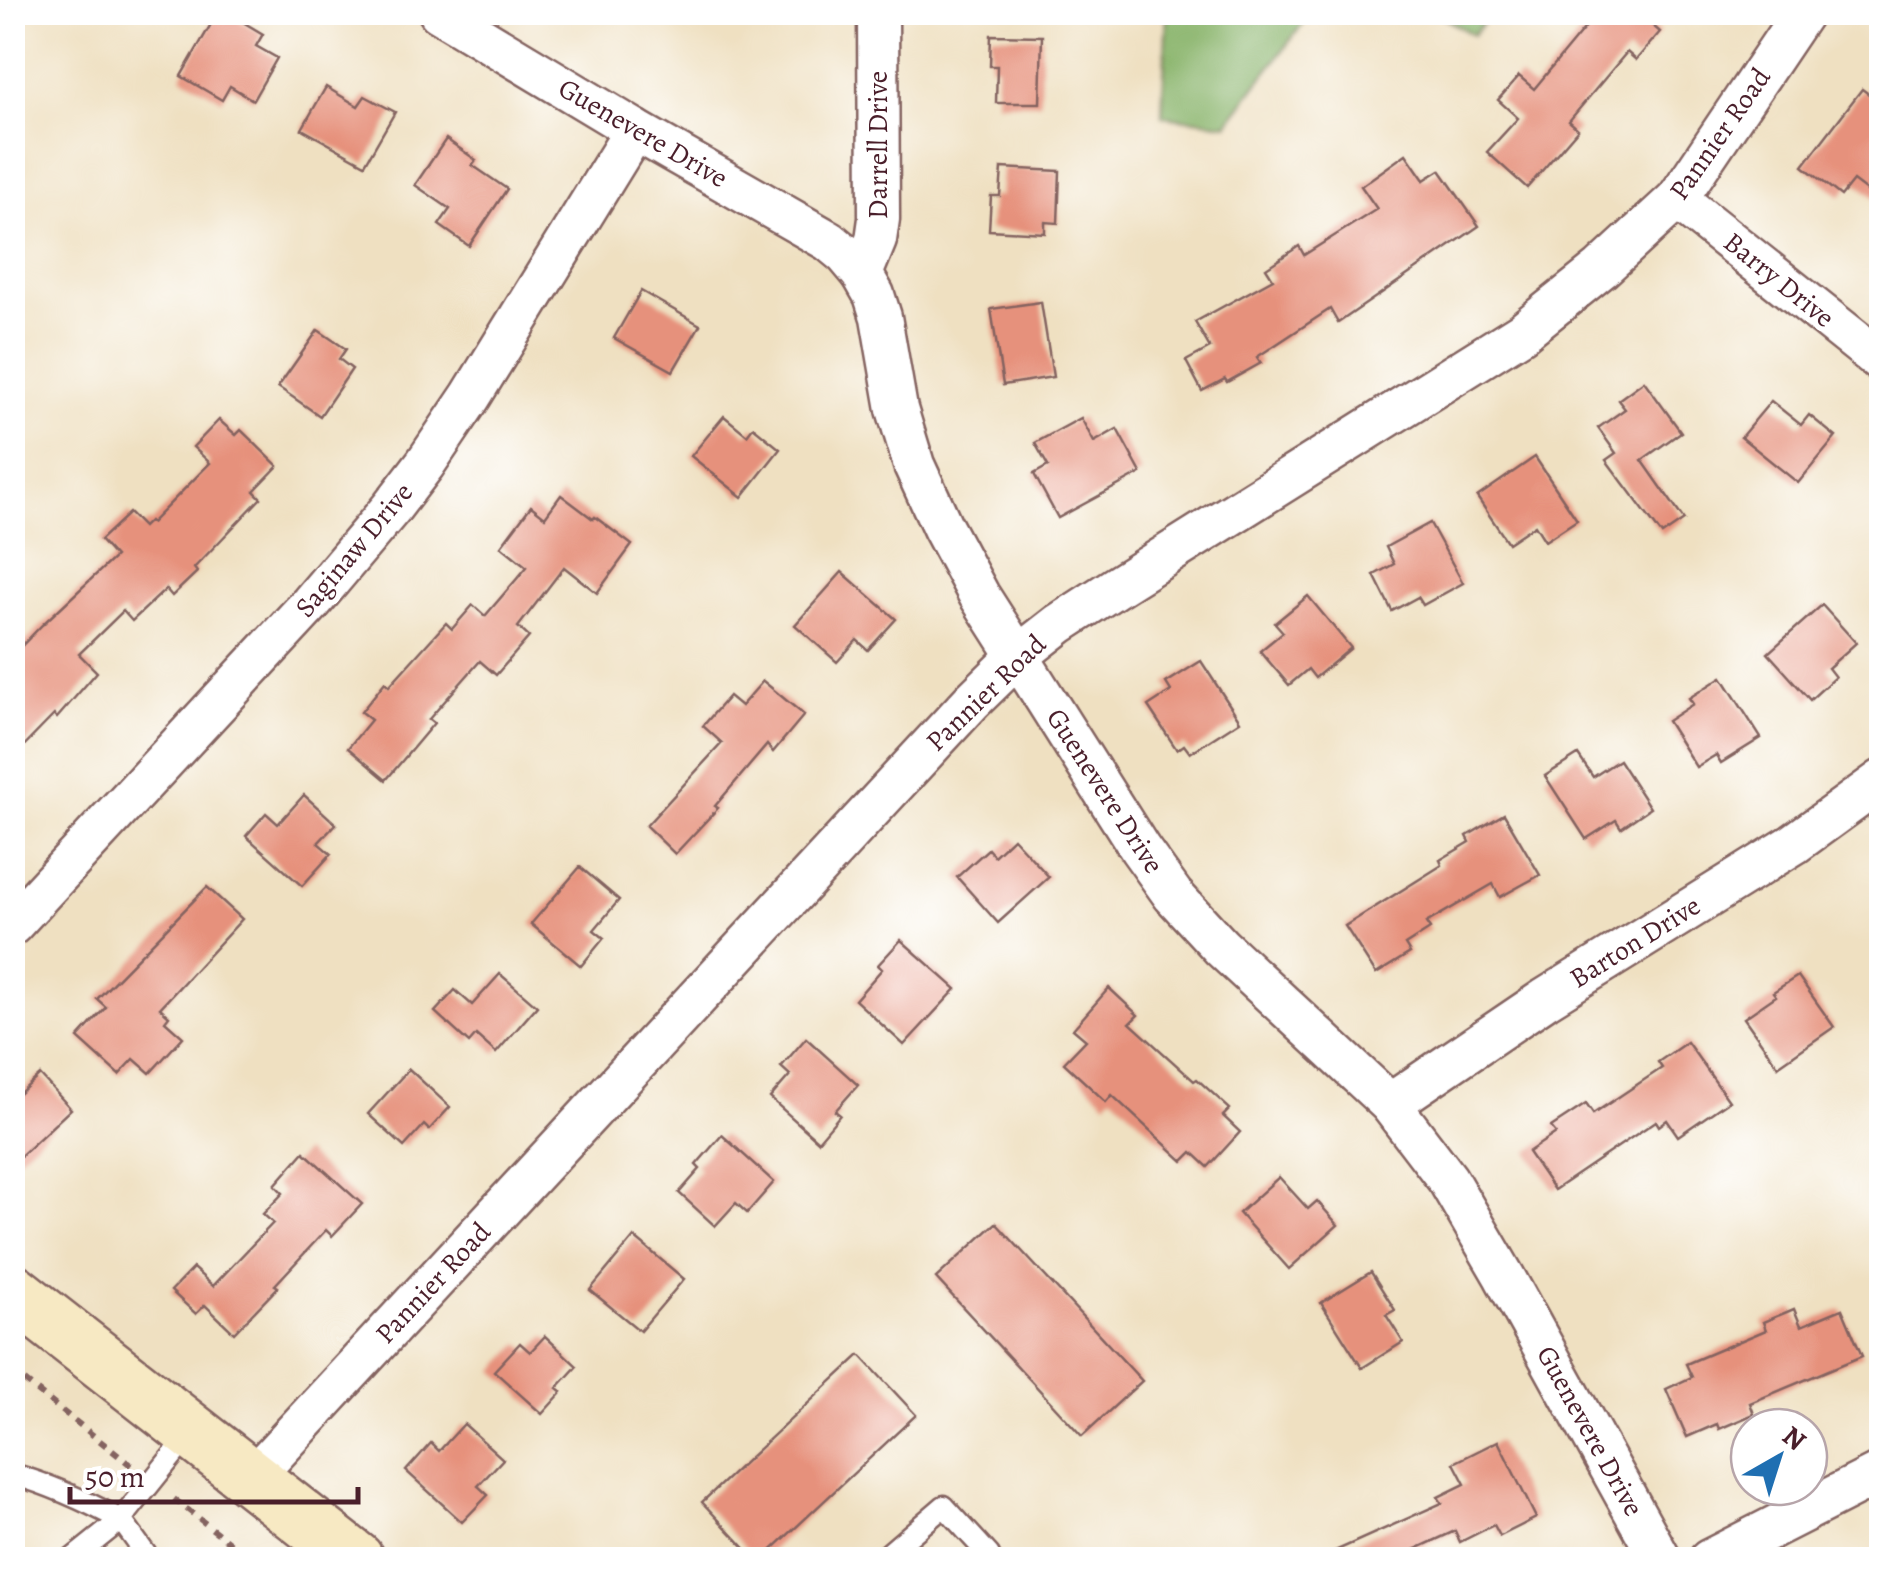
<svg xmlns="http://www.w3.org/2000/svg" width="1894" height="1572" viewBox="0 0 1894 1572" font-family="Alegreya,serif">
	<rect width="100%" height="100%" fill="#fff"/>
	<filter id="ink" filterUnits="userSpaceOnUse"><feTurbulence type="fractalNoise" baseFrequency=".01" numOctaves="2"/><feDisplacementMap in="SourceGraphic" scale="20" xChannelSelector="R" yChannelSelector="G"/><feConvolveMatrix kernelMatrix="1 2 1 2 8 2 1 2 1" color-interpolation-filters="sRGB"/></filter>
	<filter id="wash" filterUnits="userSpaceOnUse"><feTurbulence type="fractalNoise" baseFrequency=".0048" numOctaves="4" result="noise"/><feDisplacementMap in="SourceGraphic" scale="40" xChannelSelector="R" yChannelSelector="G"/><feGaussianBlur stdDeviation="2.25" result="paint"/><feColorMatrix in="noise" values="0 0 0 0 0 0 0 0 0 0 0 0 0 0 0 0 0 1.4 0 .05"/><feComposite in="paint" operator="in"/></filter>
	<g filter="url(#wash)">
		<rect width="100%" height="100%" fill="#efe0c1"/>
		<!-- forest -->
		<g fill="#8cb66e" stroke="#6b6a4c" stroke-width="2.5">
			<polygon points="1167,13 1167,12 1311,13 1227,124 1162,116"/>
			<polygon points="1436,13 1491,13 1473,35"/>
		</g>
		<g id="blocks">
			<!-- building -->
			<g fill="#e6917c">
				<polygon points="218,12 226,12 263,34 256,46 277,58 253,100 230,86 222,100 181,76"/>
				<polygon points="1598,12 1637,12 1660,32 1636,60 1627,52 1569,121 1578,129 1527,188 1487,152 1518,118 1498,100 1519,76 1534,89"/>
				<polygon points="991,35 1042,36 1040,103 996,103 997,66 990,66"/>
				<polygon points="326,87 358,106 365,96 395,112 365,164 302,129"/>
				<polygon points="1862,89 1882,104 1882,203 1853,181 1841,196 1803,166"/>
				<polygon points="446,139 476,160 472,165 507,189 469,246 439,225 450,209 415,185"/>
				<polygon points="1406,154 1424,180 1440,170 1479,226 1338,323 1330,309 1257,357 1261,363 1227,382 1225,379 1202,391 1186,361 1210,348 1195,322 1273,279 1266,268 1299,246 1304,255 1377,209 1361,186"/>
				<polygon points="1002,168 1060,171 1058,223 1045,222 1045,233 989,230 991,196 1000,196"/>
				<polygon points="641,291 700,325 673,371 614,338"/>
				<polygon points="1041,302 1053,377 1003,385 991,309"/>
				<polygon points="318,330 346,349 339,359 352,369 320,416 278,387"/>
				<polygon points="1644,381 1681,432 1642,460 1684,520 1662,535 1606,460 1616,453 1598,428 1625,409 1618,400"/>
				<polygon points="1771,401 1801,425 1809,415 1836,437 1798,483 1741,437"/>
				<polygon points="724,416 747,435 753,427 780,449 742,497 691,456"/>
				<polygon points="1081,418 1094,442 1117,429 1141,473 1058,518 1034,474 1048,466 1035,443"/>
				<polygon points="219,420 236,435 241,430 278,466 254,491 261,498 194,568 197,572 172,596 166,589 132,621 123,611 79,654 97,672 57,718 54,715 12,758 12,656 42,625 115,557 100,540 129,513 143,527 149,521 151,523 210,463 193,447"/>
				<polygon points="1535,457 1577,520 1545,541 1535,525 1508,543 1477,497"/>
				<polygon points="561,495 593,519 595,517 632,545 597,593 564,567 518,627 529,637 496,675 480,661 429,719 434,723 386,780 348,748 371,720 361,712 385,682 389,686 446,623 452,629 473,605 485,616 527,567 501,546 531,506 545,517"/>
				<polygon points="1430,523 1463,583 1423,605 1418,597 1392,611 1374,575 1394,564 1386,547"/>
				<polygon points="842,572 896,619 868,650 857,640 837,662 795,625"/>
				<polygon points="1308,596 1351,648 1315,678 1308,669 1289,685 1260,651 1283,632 1275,623"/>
				<polygon points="1822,605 1856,643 1828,668 1835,677 1810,700 1768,653"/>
				<polygon points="1201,661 1240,721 1190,753 1184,745 1177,750 1148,706 1171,691 1166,683"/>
				<polygon points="1722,677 1761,738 1721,763 1716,755 1696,767 1667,721 1693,704 1689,698"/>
				<polygon points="763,681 804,715 773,752 767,745 715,806 718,808 675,854 646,826 722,743 703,726 729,696 741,706"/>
				<polygon points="1578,755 1593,777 1619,760 1650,808 1621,828 1616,820 1586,839 1545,776"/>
				<polygon points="304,795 336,824 318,843 331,854 302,886 246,836 266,813 278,824"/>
				<polygon points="1504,814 1540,875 1500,897 1493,884 1426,923 1430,929 1405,945 1410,953 1376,974 1345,926 1442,865 1440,860 1470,842 1467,836"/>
				<polygon points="1013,838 1049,877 998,923 957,877 988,849 994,856"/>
				<polygon points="580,867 619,900 594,930 604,938 581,966 531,924"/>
				<polygon points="207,887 242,919 160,1008 169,1016 165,1021 183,1037 150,1073 134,1059 119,1075 78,1038 106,1007 97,999"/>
				<polygon points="901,940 956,989 904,1045 855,1000 882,969 878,965"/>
				<polygon points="500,974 537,1006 496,1053 476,1035 469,1043 435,1012 455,990 472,1005"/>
				<polygon points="1798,976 1834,1027 1778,1066 1744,1018 1776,996 1773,992"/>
				<polygon points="1109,988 1138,1015 1130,1023 1194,1081 1197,1079 1230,1109 1223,1116 1240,1132 1208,1167 1192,1152 1183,1161 1112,1095 1106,1102 1064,1063 1086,1040 1073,1029"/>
				<polygon points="806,1038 858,1085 835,1111 840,1115 818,1141 770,1098 790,1075 781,1067"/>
				<polygon points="1687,1042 1729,1101 1678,1136 1667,1120 1659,1126 1656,1121 1554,1190 1528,1152 1556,1133 1551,1127 1586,1104 1593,1114 1662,1068 1658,1062"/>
				<polygon points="409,1069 450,1107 429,1130 424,1125 404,1147 368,1114"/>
				<polygon points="40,1075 71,1109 12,1164 12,1100"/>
				<polygon points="722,1135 774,1182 747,1213 736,1203 715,1226 679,1193 700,1169 696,1165"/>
				<polygon points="304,1152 362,1204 332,1236 326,1230 275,1285 278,1287 234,1333 205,1305 196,1314 171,1291 193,1268 213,1286 273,1223 263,1214 283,1193 275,1185"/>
				<polygon points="1279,1177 1308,1209 1317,1201 1338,1225 1289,1269 1239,1213"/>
				<polygon points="996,1223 1142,1381 1082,1436 936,1278"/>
				<polygon points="634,1237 684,1279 640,1331 590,1290"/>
				<polygon points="1371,1272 1395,1310 1386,1315 1403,1342 1362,1368 1321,1303"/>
				<polygon points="1794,1309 1801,1326 1842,1309 1862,1356 1750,1403 1754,1414 1719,1429 1717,1424 1687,1437 1666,1389 1692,1377 1686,1364 1766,1330 1763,1322"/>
				<polygon points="545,1336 577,1366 557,1388 562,1392 542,1414 494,1371 520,1343 530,1352"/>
				<polygon points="860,1355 916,1415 761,1560 756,1560 702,1502"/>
				<polygon points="464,1424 503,1459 478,1486 488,1495 462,1522 406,1471 431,1443 439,1451"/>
				<polygon points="1498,1441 1536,1518 1500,1536 1494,1525 1460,1542 1455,1531 1392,1560 1315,1560 1442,1503 1438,1497 1465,1484 1454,1463"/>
			</g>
		</g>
	</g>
	<g filter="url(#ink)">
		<use href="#blocks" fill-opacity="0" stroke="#846360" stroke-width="2.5"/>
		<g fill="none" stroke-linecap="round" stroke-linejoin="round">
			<defs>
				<g id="lane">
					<path d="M12,1474c39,11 74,27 109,46l-50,40"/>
					<polyline points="150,1560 121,1520 190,1434"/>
					<polyline points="881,1560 944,1506 989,1555 984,1560"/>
				</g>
				<g id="street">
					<polyline points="439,12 635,130 829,241 846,255 862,274 874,295 881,317 897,409 914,465 943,528 979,595 1018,656 1140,849 1173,895 1221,947 1390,1104 1448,1180 1504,1276 1661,1560"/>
					<polyline points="1677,199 1882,362"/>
					<polyline points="862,274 876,240 879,219 878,12"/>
					<polyline points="12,925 311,603 392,507 425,464 471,396 635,130"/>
					<polyline points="1390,1104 1545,999 1794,844 1882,780"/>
					<polyline points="251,1479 972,701 1018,656 1059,624 1116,587 1521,333 1601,269 1677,199 1803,12"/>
					<polyline points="1709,1560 1882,1472"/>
				</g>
				<polyline id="secondary" points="12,1291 356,1560"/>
			</defs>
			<!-- lane casing -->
			<use href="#lane" stroke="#846360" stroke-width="25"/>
			<!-- street casing -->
			<use href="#street" stroke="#846360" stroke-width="45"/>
			<!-- secondary casing -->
			<use href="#secondary" stroke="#846360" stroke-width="60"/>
			<!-- path -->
			<g stroke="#846360" stroke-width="6" stroke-dasharray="8 8" stroke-linecap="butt">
				<polyline points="12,1371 133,1467"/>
				<polyline points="174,1499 252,1560"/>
			</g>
			<!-- lane -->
			<use href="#lane" stroke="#fff" stroke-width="20"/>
			<!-- street -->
			<use href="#street" stroke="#fff" stroke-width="40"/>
			<!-- secondary -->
			<use href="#secondary" stroke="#f7e9c3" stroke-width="55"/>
		</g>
	</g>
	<g text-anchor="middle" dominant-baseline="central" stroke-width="10" stroke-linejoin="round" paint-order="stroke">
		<!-- street labels -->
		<g font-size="28" fill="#4a1f2b" stroke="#fff">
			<text transform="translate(643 133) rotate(30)">Guenevere Drive</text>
			<text transform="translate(1720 134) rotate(-55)">Pannier Road</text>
			<text transform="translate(878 145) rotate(-90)">Darrell Drive</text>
			<text transform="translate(1779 280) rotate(39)">Barry Drive</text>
			<text transform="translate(354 550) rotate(-50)">Saginaw Drive</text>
			<text transform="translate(986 693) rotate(-44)">Pannier Road</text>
			<text transform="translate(1105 791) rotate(57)">Guenevere Drive</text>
			<text transform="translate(1635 942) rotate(-32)">Barton Drive</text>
			<text transform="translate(433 1283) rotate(-47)">Pannier Road</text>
			<text transform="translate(1590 1431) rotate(61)">Guenevere Drive</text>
		</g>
	</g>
	<!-- margin -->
	<rect width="1894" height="1572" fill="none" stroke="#fff" stroke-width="50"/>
	<!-- north arrow -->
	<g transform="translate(1779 1457) rotate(39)"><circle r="48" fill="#ffffff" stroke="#b7a5aa" stroke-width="2.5"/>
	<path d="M0-8L18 38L0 25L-18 38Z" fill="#1f6fb2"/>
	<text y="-15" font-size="28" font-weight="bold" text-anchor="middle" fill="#4a1f2b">N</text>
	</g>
	<!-- scale -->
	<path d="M70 1487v15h288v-15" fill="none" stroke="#4a1f2b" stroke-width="5"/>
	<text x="85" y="1487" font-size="30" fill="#4a1f2b" stroke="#ffffff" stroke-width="8" paint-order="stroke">50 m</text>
</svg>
